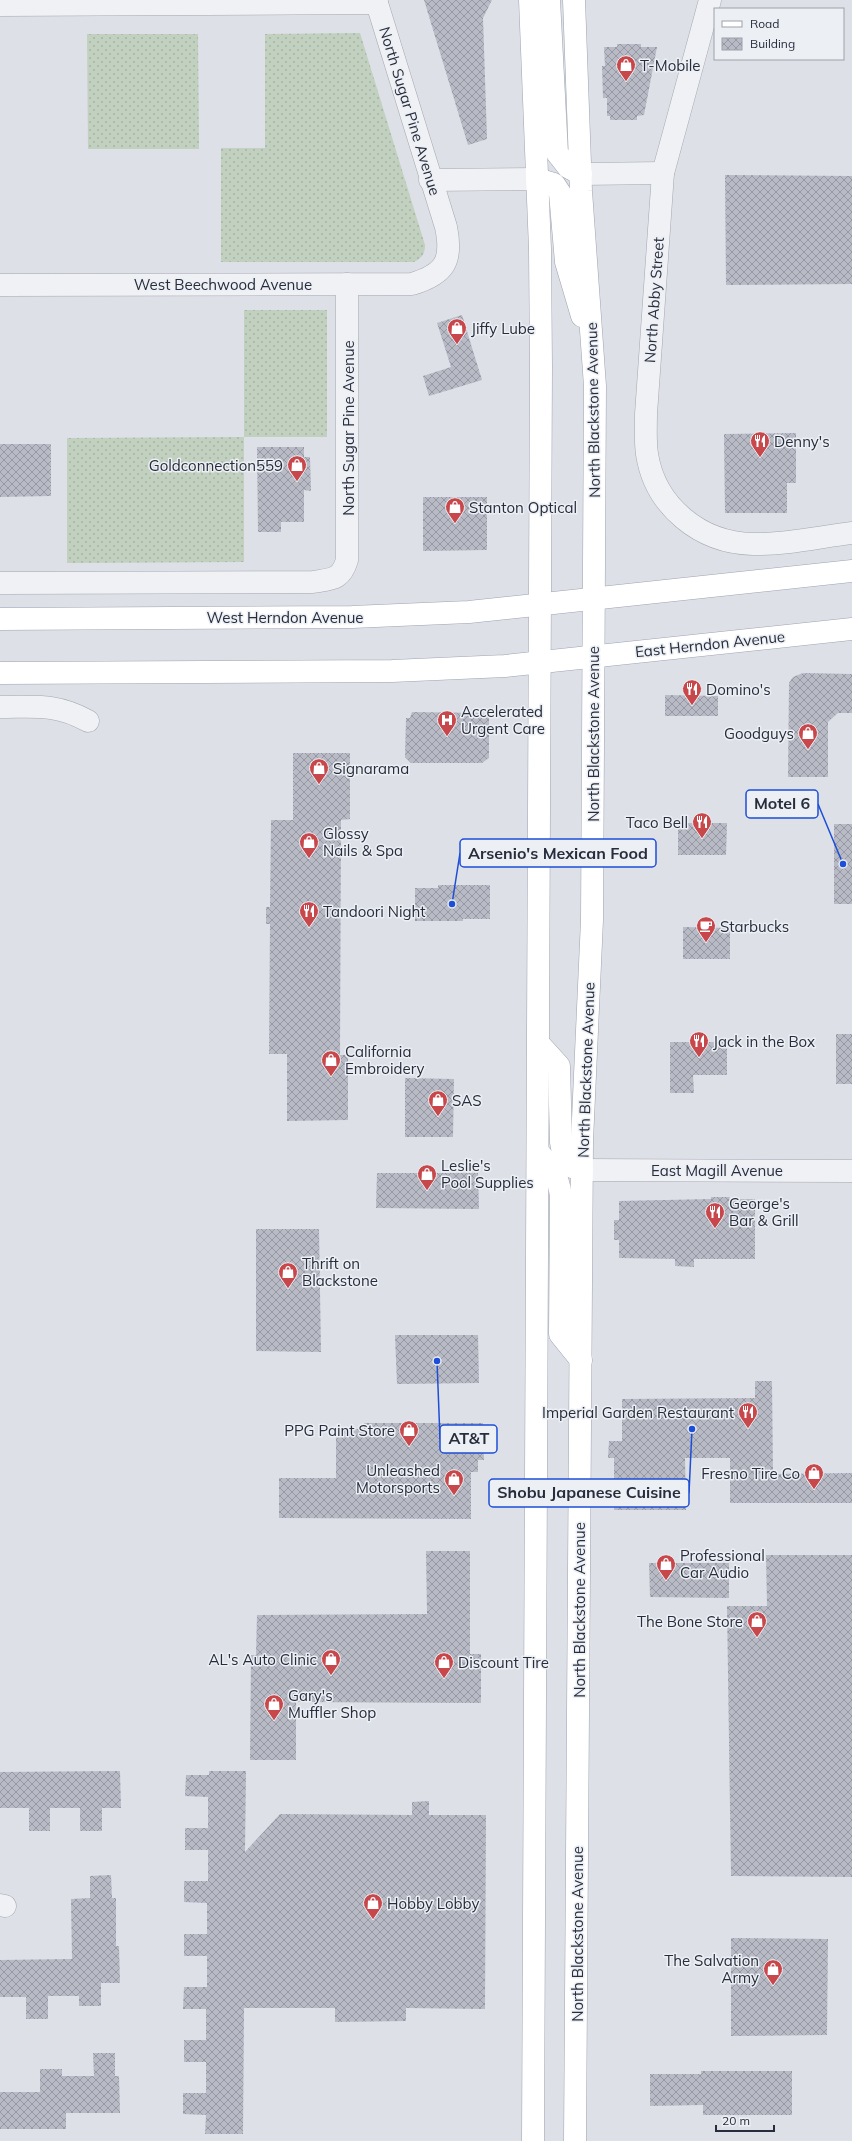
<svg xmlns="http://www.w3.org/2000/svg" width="852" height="2141" viewBox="0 0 852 2141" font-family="Mulish,sans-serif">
	<defs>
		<pattern id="grass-dots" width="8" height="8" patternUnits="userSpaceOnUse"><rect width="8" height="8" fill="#c1d0bf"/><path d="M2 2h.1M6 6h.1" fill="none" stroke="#a6b3a5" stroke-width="1.8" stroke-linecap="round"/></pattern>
		<pattern id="building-cross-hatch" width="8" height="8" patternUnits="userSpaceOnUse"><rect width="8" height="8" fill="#b8bbc6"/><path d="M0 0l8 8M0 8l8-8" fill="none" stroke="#9698a2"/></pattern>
	</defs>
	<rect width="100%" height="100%" fill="#dde0e6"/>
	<!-- grass -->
	<g fill="url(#grass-dots)">
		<path d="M360,33l65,212c0,9 -3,13 -11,17h-193v-114h44v-114z"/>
		<polygon points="87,34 198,34 199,149 88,149"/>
		<polygon points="244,310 327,310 327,437 244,437 244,562 67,563 67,438 244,437"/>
	</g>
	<!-- building -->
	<g fill="url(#building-cross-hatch)">
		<polygon points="424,0 492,0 483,18 487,139 468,145"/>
		<polygon points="617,44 641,44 641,47 657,47 644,115 637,116 637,120 610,120 610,116 607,116 607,98 603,98 602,66 605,66 604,47 617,47"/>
		<polygon points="725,175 852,176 852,284 726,285"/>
		<polygon points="462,315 482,380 429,396 423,376 451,367 437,323"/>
		<polygon points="796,433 796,483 787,483 787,513 725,513 724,434"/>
		<polygon points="0,444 51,444 51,496 0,497"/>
		<polygon points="257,447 304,447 304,457 310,457 311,491 304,490 304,522 281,522 281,532 258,532"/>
		<polygon points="423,497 487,497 487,550 423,551"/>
		<polygon points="803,673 852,674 852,713 838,713 828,722 828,777 788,777 789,683 793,677"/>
		<polygon points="665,695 718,696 718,716 665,716"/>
		<polygon points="412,712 482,713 489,718 489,758 482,763 411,763 405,757 406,718 410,718"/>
		<polygon points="293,753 350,753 350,819 341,820 340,1055 348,1055 348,1120 287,1121 287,1054 269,1054 270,924 266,924 266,907 270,907 271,820 293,820"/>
		<polygon points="678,823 727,823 726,855 678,855"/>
		<rect x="834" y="824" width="18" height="80"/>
		<polygon points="438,885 490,885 490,919 463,919 463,921 415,921 415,888 438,888"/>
		<polygon points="683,927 730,928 730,959 683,959"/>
		<rect x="836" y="1034" width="16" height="50"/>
		<polygon points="670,1042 727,1042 727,1075 693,1075 694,1093 670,1093"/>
		<polygon points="405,1078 454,1079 453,1137 405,1137"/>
		<polygon points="377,1173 478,1173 479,1209 376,1208"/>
		<polygon points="711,1197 730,1197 729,1199 755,1199 755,1259 694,1259 694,1267 675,1266 675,1259 619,1258 619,1240 614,1240 614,1220 619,1220 619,1201 711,1199"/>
		<polygon points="256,1229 319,1229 321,1352 256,1351"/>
		<polygon points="395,1335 478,1335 479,1383 397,1384"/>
		<polygon points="755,1381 772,1381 773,1474 852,1473 852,1503 730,1503 730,1458 685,1458 686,1510 614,1510 614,1458 608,1458 609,1441 622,1441 622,1399 755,1398"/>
		<polygon points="364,1423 483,1423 484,1460 478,1460 478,1472 471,1472 471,1519 279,1518 279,1478 336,1478 336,1429 364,1429"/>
		<polygon points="426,1551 470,1551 470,1654 481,1654 481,1703 296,1702 296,1760 250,1760 251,1655 256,1655 257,1615 427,1614"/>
		<polygon points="766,1555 852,1555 852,1877 731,1876 727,1606 767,1606"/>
		<polygon points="649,1563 729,1563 729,1598 650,1597"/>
		<polygon points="120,1771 121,1808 102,1808 102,1831 80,1831 80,1808 50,1808 50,1831 29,1831 29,1808 0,1808 0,1772"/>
		<polygon points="209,1771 246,1771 245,1852 280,1814 412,1815 412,1802 429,1801 429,1815 486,1815 485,2009 406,2008 406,2021 335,2022 335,2008 244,2008 243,2134 205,2134 206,2115 183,2114 183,2093 206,2093 206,2062 184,2062 184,2040 206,2040 206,2009 183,2009 184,1987 207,1987 207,1956 184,1956 184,1934 207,1934 207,1903 184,1902 184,1881 208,1881 208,1850 185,1850 185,1828 208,1828 208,1797 185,1796 186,1775 209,1775"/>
		<polygon points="111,1875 112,1898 116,1898 116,1946 119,1946 120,1983 101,1983 101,2006 79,2006 79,1996 48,1996 48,2019 26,2019 26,1997 0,1997 0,1960 72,1959 71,1899 90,1898 90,1876"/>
		<polygon points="731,1938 828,1939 827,2035 731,2036"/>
		<polygon points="93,2053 115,2053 115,2076 119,2076 120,2113 66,2113 66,2129 0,2129 0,2092 40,2092 40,2069 62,2069 62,2076 94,2076"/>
		<polygon points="701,2071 792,2071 792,2115 703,2115 703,2105 650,2106 650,2074 701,2074"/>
	</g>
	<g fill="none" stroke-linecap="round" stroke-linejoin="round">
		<defs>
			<g id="minor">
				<path d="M710,0l-47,173 -17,241c0,13 -1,27 1,40 8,52 53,89 106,90 33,1 66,-7 99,-11"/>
				<polyline points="0,5 377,3"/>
				<polyline points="581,174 663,173"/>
				<polyline points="430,180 537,179"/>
				<path d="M0,285l412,-1c33,-10 41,-23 34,-57l-70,-227"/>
				<path d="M0,583l313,-1c19,-3 28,-2 34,-22v-276"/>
				<path d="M0,707c35,0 56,-4 88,14"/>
				<polyline points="582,1170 852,1171"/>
				<polyline points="0,1905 5,1906"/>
			</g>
			<g id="primary">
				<polyline points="530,0 540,249 541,367 533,2141"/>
				<polyline points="549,0 557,153 568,167 581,174"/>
				<polyline points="574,0 581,191 595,386 592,920 582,1141 575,2141"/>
				<polyline points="537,179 554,184 560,193 566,262 582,316"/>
				<polyline points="0,619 352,617 469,612 852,571"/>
				<polyline points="0,673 392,671 505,666 852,629"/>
				<polyline points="539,1044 559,1066 561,1142 563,1153 572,1167 582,1170"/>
				<path d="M538,1152c14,15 20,23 23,44l-1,138 21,26"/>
			</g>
		</defs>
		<!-- minor casing -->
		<use href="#minor" stroke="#a3a7b0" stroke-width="23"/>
		<!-- primary casing -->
		<use href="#primary" stroke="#9da3b1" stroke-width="23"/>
		<!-- minor -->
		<use href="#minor" stroke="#f0f1f5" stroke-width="22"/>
		<!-- primary -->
		<use href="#primary" stroke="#fff" stroke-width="22"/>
	</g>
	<!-- icons -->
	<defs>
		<symbol id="shop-pin" viewBox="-11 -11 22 30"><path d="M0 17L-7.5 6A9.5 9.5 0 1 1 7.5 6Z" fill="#c7474b" stroke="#eceff4"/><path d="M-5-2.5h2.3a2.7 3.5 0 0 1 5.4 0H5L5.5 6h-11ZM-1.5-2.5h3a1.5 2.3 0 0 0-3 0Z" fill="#fff"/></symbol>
		<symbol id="restaurant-pin" viewBox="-11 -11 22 30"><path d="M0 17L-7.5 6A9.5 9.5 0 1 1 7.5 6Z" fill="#c7474b" stroke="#eceff4"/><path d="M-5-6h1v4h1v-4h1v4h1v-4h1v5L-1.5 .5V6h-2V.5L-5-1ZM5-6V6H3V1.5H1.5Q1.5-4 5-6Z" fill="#fff"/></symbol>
		<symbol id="hospital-pin" viewBox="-11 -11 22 30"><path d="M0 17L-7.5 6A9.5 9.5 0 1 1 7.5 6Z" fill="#c7474b" stroke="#eceff4"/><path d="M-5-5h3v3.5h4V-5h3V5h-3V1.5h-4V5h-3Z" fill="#fff"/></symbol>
		<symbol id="cafe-pin" viewBox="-11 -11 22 30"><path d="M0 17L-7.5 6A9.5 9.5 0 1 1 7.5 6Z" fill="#c7474b" stroke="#eceff4"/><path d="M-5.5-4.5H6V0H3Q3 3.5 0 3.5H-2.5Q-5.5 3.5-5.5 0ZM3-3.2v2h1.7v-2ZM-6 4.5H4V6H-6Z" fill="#fff"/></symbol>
	</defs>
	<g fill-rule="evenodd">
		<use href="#shop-pin" x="615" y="54" width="22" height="30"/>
		<use href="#shop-pin" x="446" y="317" width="22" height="30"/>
		<use href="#restaurant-pin" x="749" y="430" width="22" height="30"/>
		<use href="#shop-pin" x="286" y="454" width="22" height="30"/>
		<use href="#shop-pin" x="444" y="496" width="22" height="30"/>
		<use href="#restaurant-pin" x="681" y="678" width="22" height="30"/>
		<use href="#hospital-pin" x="436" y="709" width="22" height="30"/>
		<use href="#shop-pin" x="797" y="722" width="22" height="30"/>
		<use href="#shop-pin" x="308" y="757" width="22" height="30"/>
		<use href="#restaurant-pin" x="691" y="811" width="22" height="30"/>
		<use href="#shop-pin" x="298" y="831" width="22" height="30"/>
		<use href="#restaurant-pin" x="298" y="900" width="22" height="30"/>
		<use href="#cafe-pin" x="695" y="915" width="22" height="30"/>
		<use href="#restaurant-pin" x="688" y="1030" width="22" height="30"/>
		<use href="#shop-pin" x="320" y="1049" width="22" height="30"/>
		<use href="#shop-pin" x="427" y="1089" width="22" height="30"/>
		<use href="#shop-pin" x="416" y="1163" width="22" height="30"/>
		<use href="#restaurant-pin" x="704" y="1201" width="22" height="30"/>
		<use href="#shop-pin" x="277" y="1261" width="22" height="30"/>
		<use href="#restaurant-pin" x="737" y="1401" width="22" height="30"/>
		<use href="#shop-pin" x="398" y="1419" width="22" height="30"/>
		<use href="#shop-pin" x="803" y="1462" width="22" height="30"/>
		<use href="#shop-pin" x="443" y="1468" width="22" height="30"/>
		<use href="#shop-pin" x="655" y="1553" width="22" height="30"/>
		<use href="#shop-pin" x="746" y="1610" width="22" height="30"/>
		<use href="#shop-pin" x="320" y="1648" width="22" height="30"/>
		<use href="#shop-pin" x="433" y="1651" width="22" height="30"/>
		<use href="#shop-pin" x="263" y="1693" width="22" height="30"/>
		<use href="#shop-pin" x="362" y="1892" width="22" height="30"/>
		<use href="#shop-pin" x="762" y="1958" width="22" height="30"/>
	</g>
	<g text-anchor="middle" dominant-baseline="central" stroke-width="3" stroke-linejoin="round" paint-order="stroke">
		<!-- poi labels -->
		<g font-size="15" fill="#272d3c" stroke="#eceff4" text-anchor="start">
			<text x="640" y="65">T-Mobile</text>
			<text x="471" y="328">Jiffy Lube</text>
			<text x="774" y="441">Denny's</text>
			<text x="283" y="465" text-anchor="end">Goldconnection559</text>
			<text x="469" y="507">Stanton Optical</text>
			<text x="706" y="689">Domino's</text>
			<text x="461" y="711">Accelerated<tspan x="461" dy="17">Urgent Care</tspan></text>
			<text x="794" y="733" text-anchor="end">Goodguys</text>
			<text x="333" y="768">Signarama</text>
			<text x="688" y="822" text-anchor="end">Taco Bell</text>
			<text x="323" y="833">Glossy<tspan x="323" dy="17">Nails &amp; Spa</tspan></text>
			<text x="323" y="911">Tandoori Night</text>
			<text x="720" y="926">Starbucks</text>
			<text x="713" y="1041">Jack in the Box</text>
			<text x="345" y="1051">California<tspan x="345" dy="17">Embroidery</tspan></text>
			<text x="452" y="1100">SAS</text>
			<text x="441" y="1165">Leslie's<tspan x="441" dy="17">Pool Supplies</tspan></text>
			<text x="729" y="1203">George's<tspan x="729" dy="17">Bar &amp; Grill</tspan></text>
			<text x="302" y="1263">Thrift on<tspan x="302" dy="17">Blackstone</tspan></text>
			<text x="734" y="1412" text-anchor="end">Imperial Garden Restaurant</text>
			<text x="395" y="1430" text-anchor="end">PPG Paint Store</text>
			<text x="440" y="1470" text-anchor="end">Unleashed<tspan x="440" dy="17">Motorsports</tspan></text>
			<text x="800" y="1473" text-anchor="end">Fresno Tire Co</text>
			<text x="680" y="1555">Professional<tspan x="680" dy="17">Car Audio</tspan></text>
			<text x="743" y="1621" text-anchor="end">The Bone Store</text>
			<text x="317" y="1659" text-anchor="end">AL's Auto Clinic</text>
			<text x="458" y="1662">Discount Tire</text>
			<text x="288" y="1695">Gary's<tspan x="288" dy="17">Muffler Shop</tspan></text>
			<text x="387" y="1903">Hobby Lobby</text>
			<text x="759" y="1960" text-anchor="end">The Salvation<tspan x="759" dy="17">Army</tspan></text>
		</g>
		<!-- street labels -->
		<g font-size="15" fill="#272d3c" stroke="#eceff4">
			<text transform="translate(410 111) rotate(73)">North Sugar Pine Avenue</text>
			<text x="223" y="284">West Beechwood Avenue</text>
			<text transform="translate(654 300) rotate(-86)">North Abby Street</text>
			<text transform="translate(593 410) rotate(-91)">North Blackstone Avenue</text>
			<text transform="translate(348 428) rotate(-90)">North Sugar Pine Avenue</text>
			<text x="285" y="617">West Herndon Avenue</text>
			<text transform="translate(710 644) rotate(-6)">East Herndon Avenue</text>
			<text transform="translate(593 734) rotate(-90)">North Blackstone Avenue</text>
			<text transform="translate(586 1070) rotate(-88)">North Blackstone Avenue</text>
			<text x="717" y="1170">East Magill Avenue</text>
			<text transform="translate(579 1610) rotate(-90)">North Blackstone Avenue</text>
			<text transform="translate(577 1934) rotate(-90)">North Blackstone Avenue</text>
		</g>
	</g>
	<!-- callouts -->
	<path fill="none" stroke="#1d4ed8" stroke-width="1.5" d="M843 864L818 804M452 904L460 853M437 1361L440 1439M692 1429L689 1493"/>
	<g fill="#1d4ed8" stroke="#eceff4" stroke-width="1.5">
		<circle cx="843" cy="864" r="4"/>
		<circle cx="452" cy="904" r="4"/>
		<circle cx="437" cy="1361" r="4"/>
		<circle cx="692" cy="1429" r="4"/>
	</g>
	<g fill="#eceff4" stroke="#1d4ed8" stroke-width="1.5">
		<rect x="746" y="790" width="72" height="28" rx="4"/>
		<rect x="460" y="839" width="196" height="28" rx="4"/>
		<rect x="440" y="1425" width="57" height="28" rx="4"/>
		<rect x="489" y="1479" width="200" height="28" rx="4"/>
	</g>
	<g font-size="16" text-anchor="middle" font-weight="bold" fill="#272d3c">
		<text x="782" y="809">Motel 6</text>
		<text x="558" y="859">Arsenio's Mexican Food</text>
		<text x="469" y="1444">AT&amp;T</text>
		<text x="589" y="1498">Shobu Japanese Cuisine</text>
	</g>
	<!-- legend -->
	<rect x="714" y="8" width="130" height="52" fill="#eceff4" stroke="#9da1aa"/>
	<rect x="722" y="21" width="20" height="6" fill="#ffffff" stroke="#9da1aa"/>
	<text x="750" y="28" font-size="12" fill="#272d3c">Road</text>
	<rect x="722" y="38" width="20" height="12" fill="url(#building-cross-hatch)" stroke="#9da1aa"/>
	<text x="750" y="48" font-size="12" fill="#272d3c">Building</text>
	<!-- scale -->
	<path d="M716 2125v6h58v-6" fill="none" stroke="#272d3c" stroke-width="2"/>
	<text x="722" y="2125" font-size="12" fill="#272d3c" stroke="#eceff4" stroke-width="3" paint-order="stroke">20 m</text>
</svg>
